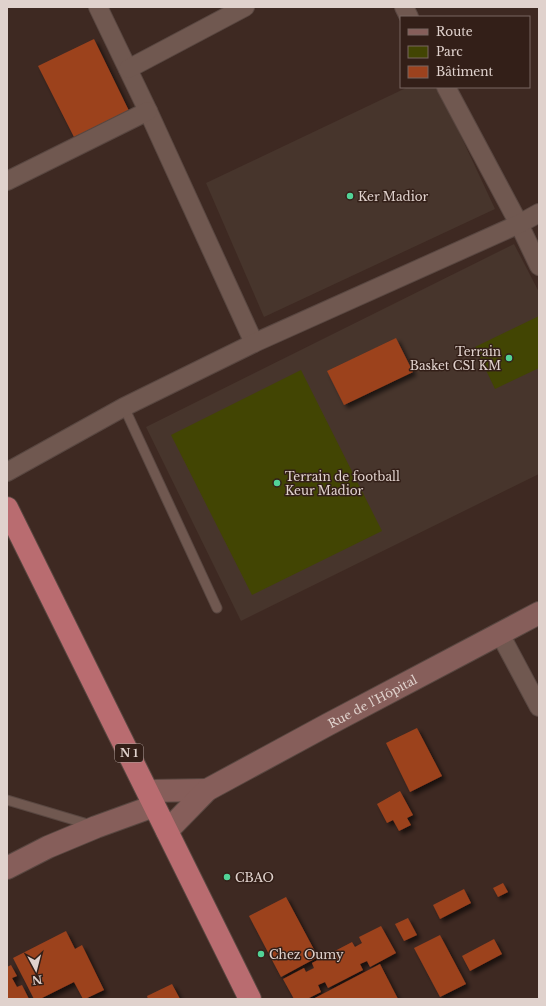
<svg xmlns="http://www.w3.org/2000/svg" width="546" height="1006" viewBox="0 0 546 1006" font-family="'Libre Baskerville',serif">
	<defs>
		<filter id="shadow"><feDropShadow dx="3.5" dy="3.5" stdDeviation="2" flood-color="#0009"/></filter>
	</defs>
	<rect width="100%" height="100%" fill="#3e2922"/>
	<!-- education -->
	<g fill="#47352c">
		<polygon points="408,87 438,87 495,209 264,317 206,183"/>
		<polygon points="514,244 539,292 539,474 241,621 146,427"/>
	</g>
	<!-- green -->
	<g fill="#424503">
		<polygon points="539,316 539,368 495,389 475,347"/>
		<polygon points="301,370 382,531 252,595 171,435"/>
	</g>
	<!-- building -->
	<g fill="#9c421e" filter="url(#shadow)">
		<polygon points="94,39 132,117 83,140 80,134 74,137 38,66"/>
		<polygon points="396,338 413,372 344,405 327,371"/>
		<polygon points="417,728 442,776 410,792 386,743"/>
		<polygon points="400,791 413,815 407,818 411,825 399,831 393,820 387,823 377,804"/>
		<polygon points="503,883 508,892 498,897 493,888"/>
		<polygon points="464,889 471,903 440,919 433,905"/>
		<polygon points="286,897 318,957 281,977 249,916"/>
		<polygon points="408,918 417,935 404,941 395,924"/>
		<polygon points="381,926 396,953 370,967 367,961 360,964 363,970 328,988 325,982 318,985 321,992 307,999 294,999 283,979 304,968 306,972 314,968 312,963 352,942 355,947 362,943 359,937"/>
		<polygon points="66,931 75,949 82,945 104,990 85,999 83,999 74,982 40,999 34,999 13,958"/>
		<polygon points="440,935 466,984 440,997 414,948"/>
		<polygon points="494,939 502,954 470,971 462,956"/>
		<polygon points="380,964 398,999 313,999"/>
		<polygon points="11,965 17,976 12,978 17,987 22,985 29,999 7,999 7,967"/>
		<polygon points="172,984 180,999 148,999 147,996"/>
	</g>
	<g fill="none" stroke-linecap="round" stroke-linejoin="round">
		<defs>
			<g id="lane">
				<polyline points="124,407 217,608"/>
				<polyline points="7,800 91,825"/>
			</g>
			<g id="street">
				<polyline points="98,7 148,111 254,343"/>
				<polyline points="404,7 409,17"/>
				<polyline points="128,69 245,7"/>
				<polyline points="446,87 519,224 539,266"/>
				<polyline points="7,181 148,111"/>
				<polyline points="7,472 124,407 254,343 519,224 539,213"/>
				<polyline points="500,634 539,707"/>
			</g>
			<g id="secondary">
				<polyline points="148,791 207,790"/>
				<path id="s1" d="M167,831l40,-41 120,-65 212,-112"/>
				<polyline points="7,868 48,847 96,827 154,806"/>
			</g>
			<polyline id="highway" points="7,508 250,999"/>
		</defs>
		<!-- lane casing -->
		<use href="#lane" stroke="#594741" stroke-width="11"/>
		<!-- street casing -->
		<use href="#street" stroke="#594741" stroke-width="20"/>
		<!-- secondary casing -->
		<use href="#secondary" stroke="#594741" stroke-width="24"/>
		<!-- highway casing -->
		<use href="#highway" stroke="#594741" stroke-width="24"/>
		<!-- lane -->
		<use href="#lane" stroke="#705850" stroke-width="9"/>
		<!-- street -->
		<use href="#street" stroke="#705850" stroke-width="18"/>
		<!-- secondary -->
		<use href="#secondary" stroke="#865e5a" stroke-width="22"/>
		<!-- highway -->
		<use href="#highway" stroke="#b96c70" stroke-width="22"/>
	</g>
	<!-- markers -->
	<g fill="#52d397" stroke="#331f18" stroke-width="1.5">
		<circle cx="350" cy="196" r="4"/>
		<circle cx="509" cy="358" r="4"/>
		<circle cx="277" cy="483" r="4"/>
		<circle cx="227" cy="877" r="4"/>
		<circle cx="261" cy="954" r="4"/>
	</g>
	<g text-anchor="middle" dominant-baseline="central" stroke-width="3" stroke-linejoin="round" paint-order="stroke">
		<!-- shield labels -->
		<rect fill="#331f18" stroke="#ac9c97" stroke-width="1" x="115" y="744" width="28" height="18" rx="3"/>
		<g font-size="11" font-weight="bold" fill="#e0d2cd">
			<text x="129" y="753">N 1</text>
		</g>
		<!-- poi labels -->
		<g font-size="12" fill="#e0d2cd" stroke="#331f18" text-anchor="start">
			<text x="358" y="196">Ker Madior</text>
			<text x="501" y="351" text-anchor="end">Terrain<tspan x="501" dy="14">Basket CSI KM</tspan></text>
			<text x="285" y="476">Terrain de football<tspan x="285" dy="14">Keur Madior</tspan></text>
			<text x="235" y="877">CBAO</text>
			<text x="269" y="954">Chez Oumy</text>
		</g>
		<!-- street labels -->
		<g font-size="12" fill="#e0d2cd" stroke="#331f18">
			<text stroke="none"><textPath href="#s1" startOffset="245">Rue de l'Hôpital</textPath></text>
		</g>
	</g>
	<!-- border -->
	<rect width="546" height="1006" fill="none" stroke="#e0d2cd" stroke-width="16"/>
	<!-- legend -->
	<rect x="400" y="16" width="130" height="72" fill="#331f18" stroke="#786760"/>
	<rect x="408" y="29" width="20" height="6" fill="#865e5a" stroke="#786760"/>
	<text x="436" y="36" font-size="12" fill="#e0d2cd">Route</text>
	<rect x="408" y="46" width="20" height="12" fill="#424503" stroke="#786760"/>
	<text x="436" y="56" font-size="12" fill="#e0d2cd">Parc</text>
	<rect x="408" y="66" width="20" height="12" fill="#9c421e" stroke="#786760"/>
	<text x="436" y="76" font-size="12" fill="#e0d2cd">Bâtiment</text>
	<!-- north arrow -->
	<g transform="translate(36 970) rotate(173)" stroke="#331f18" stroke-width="3" paint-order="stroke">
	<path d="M0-3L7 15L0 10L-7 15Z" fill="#e0d2cd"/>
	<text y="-6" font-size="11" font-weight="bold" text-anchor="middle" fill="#e0d2cd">N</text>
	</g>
</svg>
